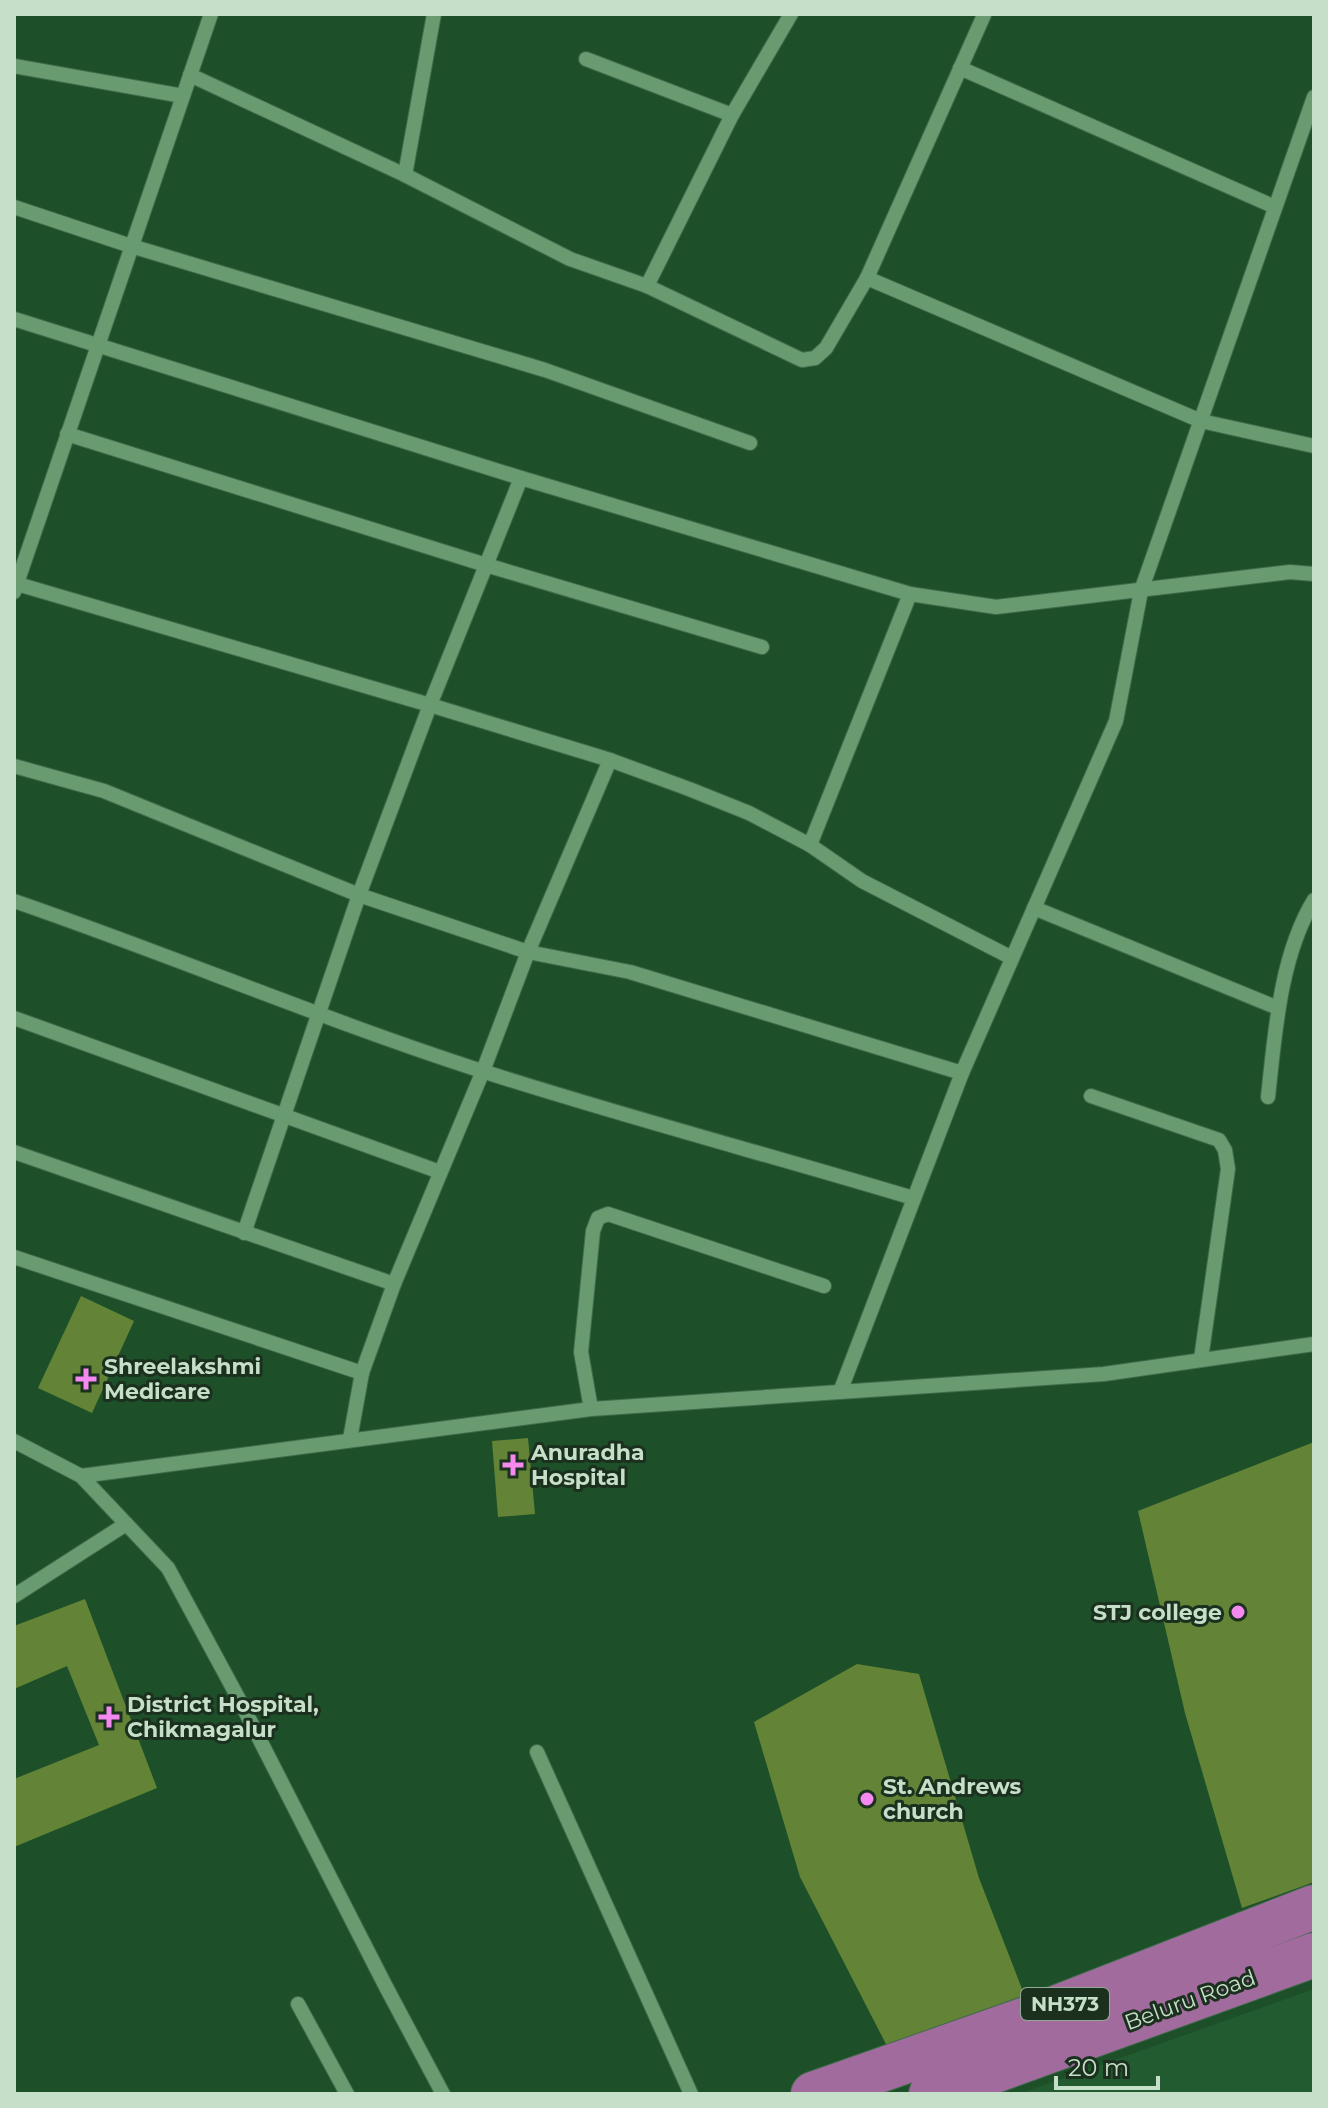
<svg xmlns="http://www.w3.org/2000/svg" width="1328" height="2108" viewBox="0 0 1328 2108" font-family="Montserrat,sans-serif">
	<rect width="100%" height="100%" fill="#1d5029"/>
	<!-- built -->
	<polygon fill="#215b2f" points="1314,1989 1314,2094 1019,2094"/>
	<!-- building -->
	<g fill="#638437">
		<polygon points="81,1296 134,1321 92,1413 38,1388"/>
		<polygon points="528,1438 535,1514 498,1517 492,1441"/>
		<polygon points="1314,1442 1314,1882 1242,1908 1185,1713 1138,1511"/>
		<polygon points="85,1599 157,1788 14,1847 14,1779 99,1745 67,1666 14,1689 14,1626"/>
		<polygon points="857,1664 919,1674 979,1878 1029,2007 888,2048 800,1877 754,1722"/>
	</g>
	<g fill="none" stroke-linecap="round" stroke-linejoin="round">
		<defs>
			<g id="minor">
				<polyline points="586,59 732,115"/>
				<polyline points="14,66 183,96"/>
				<polyline points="960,68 1275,207"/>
				<polyline points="190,75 405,175 570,259 647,286 802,360 815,358 826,348 867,278 984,15"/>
				<polyline points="405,175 434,14"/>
				<polyline points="14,207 131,246 545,370 750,443"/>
				<polyline points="867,278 1201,421 1314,446"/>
				<polyline points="647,286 732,115 791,14"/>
				<polyline points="14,319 521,478 910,594 996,607 1290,572 1314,574"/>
				<polyline points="67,434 486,565 762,647"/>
				<polyline points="14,583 430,705 610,760 689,789 749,813 810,845 862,881 1012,958"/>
				<polyline points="14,592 211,14"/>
				<polyline points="14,766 104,791 359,895 528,952 630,972 962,1073"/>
				<polyline points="810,845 910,594"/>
				<path d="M14,901c157,54 310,119 468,170 143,46 288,84 431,127"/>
				<polyline points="1034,908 1278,1008"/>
				<polyline points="14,1018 440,1172"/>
				<polyline points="1091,1096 1219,1140 1225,1150 1228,1169 1201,1359"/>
				<path d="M1268,1097c7,-64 12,-141 46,-197"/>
				<polyline points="14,1152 394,1284"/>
				<polyline points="244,1233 359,895 430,705 521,478"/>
				<polyline points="14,1257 362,1373"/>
				<polyline points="840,1392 962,1073 1116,721 1141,591 1314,97"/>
				<polyline points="591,1409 581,1352 593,1231 598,1218 608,1214 824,1286"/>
				<polyline points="350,1439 362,1373 394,1284 483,1071 528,952 610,760"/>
				<polyline points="14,1441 81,1476 168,1568 242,1705 385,1985 443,2094"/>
				<polyline points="81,1476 591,1409 1104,1374 1314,1344"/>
				<polyline points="14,1596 126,1524"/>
				<polyline points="537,1752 691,2094"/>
				<polyline points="298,2004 347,2094"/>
			</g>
			<g id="highway">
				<polyline points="813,2094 1040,2014 1314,1907"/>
				<polyline points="931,2094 1314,1955"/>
			</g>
		</defs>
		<!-- minor casing -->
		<use href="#minor" stroke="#3f6b4b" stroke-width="16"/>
		<!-- highway casing -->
		<use href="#highway" stroke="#3f6b4b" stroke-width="46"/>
		<!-- minor -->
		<use href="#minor" stroke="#689b70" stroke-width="14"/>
		<!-- highway -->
		<use href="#highway" stroke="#a16b9e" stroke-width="44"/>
	</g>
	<!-- markers -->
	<g fill="#f489ef" stroke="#1b301e" stroke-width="3">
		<path d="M82 1367h8v8h8v8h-8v8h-8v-8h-8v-8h8z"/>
		<path d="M509 1453h8v8h8v8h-8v8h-8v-8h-8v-8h8z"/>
		<circle cx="1238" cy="1612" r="8"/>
		<path d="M105 1705h8v8h8v8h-8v8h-8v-8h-8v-8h8z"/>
		<circle cx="867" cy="1799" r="8"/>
	</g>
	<g text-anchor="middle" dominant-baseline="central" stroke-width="6" stroke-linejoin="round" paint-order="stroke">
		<!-- shield labels -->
		<rect fill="#1b301e" stroke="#92aa95" stroke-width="2" x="1021" y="1988" width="88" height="32" rx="6"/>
		<g font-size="20" font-weight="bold" fill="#c5dfc8">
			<text x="1065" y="2004">NH373</text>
		</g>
		<!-- poi labels -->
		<g font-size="22" font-weight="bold" fill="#c5dfc8" stroke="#1b301e" text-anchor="start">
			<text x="104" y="1366">Shreelakshmi<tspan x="104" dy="25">Medicare</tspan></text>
			<text x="531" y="1452">Anuradha<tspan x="531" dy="25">Hospital</tspan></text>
			<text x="1222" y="1612" text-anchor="end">STJ college</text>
			<text x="127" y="1704">District Hospital,<tspan x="127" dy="25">Chikmagalur</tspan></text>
			<text x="883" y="1786">St. Andrews<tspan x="883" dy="25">church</tspan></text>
		</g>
		<!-- street labels -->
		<g font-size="22" fill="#c5dfc8" stroke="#1b301e">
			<text transform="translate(1190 2000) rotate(-20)">Beluru Road</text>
		</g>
	</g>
	<!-- border -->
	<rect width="1328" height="2108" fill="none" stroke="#c5dfc8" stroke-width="32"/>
	<!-- scale -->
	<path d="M1056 2076v12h102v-12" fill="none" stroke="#c5dfc8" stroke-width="4"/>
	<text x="1068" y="2076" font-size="24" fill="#c5dfc8" stroke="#1b301e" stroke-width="6" paint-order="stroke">20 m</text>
</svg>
